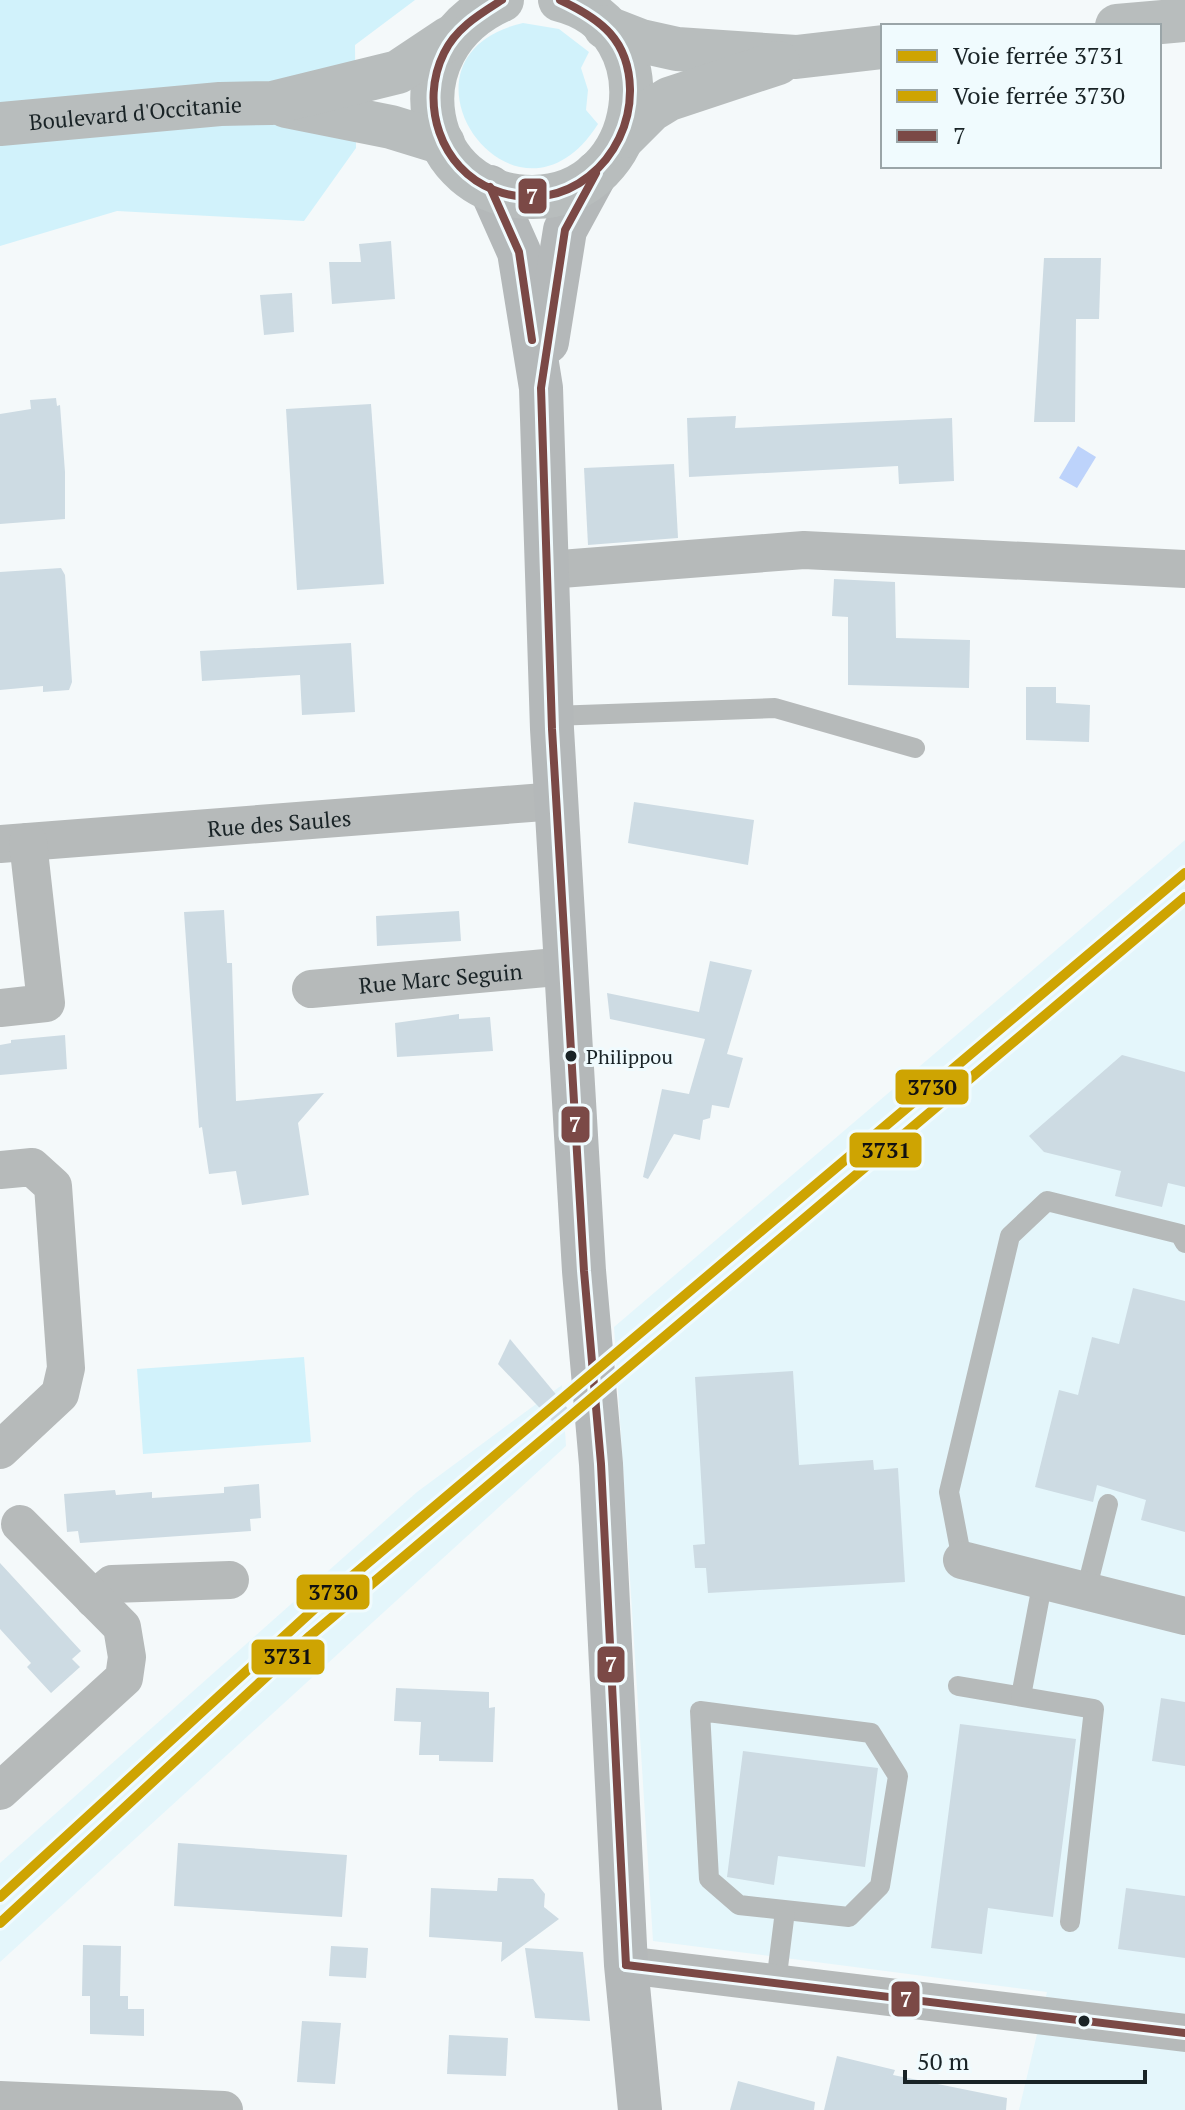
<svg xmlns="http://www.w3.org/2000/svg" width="1185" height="2110" viewBox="0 0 1185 2110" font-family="'PT Serif',serif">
	<rect width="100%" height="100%" fill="#f4f9fa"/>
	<!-- built -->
	<g fill="#e4f6fb">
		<polygon points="1185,840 1185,2110 1019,2110 1047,1992 653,1941 614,1327"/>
		<polygon points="562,1385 566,1446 0,1962 0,1863 417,1492"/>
	</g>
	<!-- green -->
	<g fill="#d1f2fb">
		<polygon points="0,0 415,0 355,45 356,148 304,221 117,211 0,246"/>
		<path d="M523,23l36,6 30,23 -8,16 7,22 -2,20 12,14c-83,131 -222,-67 -75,-101z"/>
		<polygon points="304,1357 311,1442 143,1454 137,1369"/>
	</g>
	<!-- water -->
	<polygon fill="#bdd3fb" points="1078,446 1096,457 1077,488 1059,478"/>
	<!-- building -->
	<g fill="#cddbe3">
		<polygon points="391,241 395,299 332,304 329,262 361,262 359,244"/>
		<polygon points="1044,258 1101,258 1099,319 1076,319 1075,422 1034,422"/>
		<polygon points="292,293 294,332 264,335 260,295"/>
		<polygon points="56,398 57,406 60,405 65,472 65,519 0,524 0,414 31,409 30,400"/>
		<polygon points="371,404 384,584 297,590 286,409"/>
		<polygon points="736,416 735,428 952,418 954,481 899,484 898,466 689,477 687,418"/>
		<polygon points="674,464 678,538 588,545 584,468"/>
		<polygon points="61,568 65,575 72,682 69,690 43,692 43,686 0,690 0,572"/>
		<polygon points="834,579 895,582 896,638 970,640 969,688 848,685 848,617 832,616"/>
		<polygon points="351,643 355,712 302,715 300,675 202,681 200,651"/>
		<polygon points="1026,687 1056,687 1056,703 1090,705 1089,742 1026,740"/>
		<polygon points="634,802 754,820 748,865 628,843"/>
		<polygon points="224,910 227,963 232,963 236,1101 324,1093 298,1123 309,1195 242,1205 236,1171 209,1174 202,1127 199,1128 184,912"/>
		<polygon points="459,911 461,941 377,946 376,916"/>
		<polygon points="710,961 752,970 727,1054 743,1058 729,1108 712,1105 710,1118 703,1120 700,1140 674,1134 648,1179 643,1177 662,1089 689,1094 705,1039 610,1019 607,993 699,1012"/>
		<polygon points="459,1014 459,1019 490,1017 493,1051 397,1057 395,1023"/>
		<polygon points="65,1035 67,1069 0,1075 0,1045 11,1043 11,1040"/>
		<polygon points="1122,1055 1185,1072 1185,1187 1168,1183 1162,1207 1115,1196 1121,1171 1044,1152 1029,1136"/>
		<polygon points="1133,1288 1185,1301 1185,1532 1141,1520 1146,1500 1097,1485 1093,1502 1035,1487 1059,1390 1078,1395 1092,1337 1119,1344"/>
		<polygon points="510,1339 569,1410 554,1423 498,1364"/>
		<polygon points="793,1371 799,1465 873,1460 874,1470 898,1468 905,1582 708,1593 706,1568 695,1568 693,1545 705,1544 695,1377"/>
		<polygon points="259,1484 261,1518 250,1519 251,1531 80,1543 78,1531 67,1532 64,1494 115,1490 116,1495 152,1492 152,1498 224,1493 224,1487"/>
		<polygon points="0,1563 81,1651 72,1659 80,1667 51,1693 27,1667 31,1663 0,1629"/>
		<polygon points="396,1688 489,1692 489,1708 495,1707 493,1762 439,1761 439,1755 419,1755 421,1722 394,1721"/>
		<polygon points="1161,1698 1185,1702 1185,1766 1152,1761"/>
		<polygon points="960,1724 1076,1739 1053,1917 988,1908 982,1954 931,1948"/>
		<polygon points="743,1751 878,1768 865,1867 778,1856 774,1885 727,1877"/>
		<polygon points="178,1843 347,1855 342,1917 174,1906"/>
		<polygon points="498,1878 533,1879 545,1894 544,1907 559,1919 501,1962 502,1942 429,1937 431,1888 497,1891"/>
		<polygon points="1126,1888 1185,1896 1185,1958 1118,1949"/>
		<polygon points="83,1945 121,1946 120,1996 128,1996 128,2009 144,2009 144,2036 90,2034 90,1996 82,1996"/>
		<polygon points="331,1946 368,1948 366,1978 329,1976"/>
		<polygon points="525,1948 583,1952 590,2021 535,2018"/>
		<polygon points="302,2021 341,2023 335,2084 297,2082"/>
		<polygon points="449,2035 508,2038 506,2076 447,2074"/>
		<polygon points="837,2056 895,2070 893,2075 1007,2098 1006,2110 824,2110"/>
		<polygon points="738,2081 815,2102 814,2110 730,2110"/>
	</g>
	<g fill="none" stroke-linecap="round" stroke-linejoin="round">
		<!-- service -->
		<g stroke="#b6baba" stroke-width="20">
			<polyline points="552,716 775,708 915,748"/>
			<polyline points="962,1560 949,1492 1010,1236 1047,1201 1180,1234 1185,1243"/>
			<polyline points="1086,1591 1108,1504"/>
			<polyline points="958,1686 1094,1709 1070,1922"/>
			<polyline points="1021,1696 1043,1580"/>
			<polygon points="700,1711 871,1733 898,1776 880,1886 849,1917 739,1905 709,1879"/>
			<polyline points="776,1983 785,1911"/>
		</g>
		<!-- minor -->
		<g stroke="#b6baba" stroke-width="38">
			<polyline points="548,570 804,550 1185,569"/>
			<path id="s1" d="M0,844l557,-43"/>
			<path id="s2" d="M311,989l257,-23"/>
			<polyline points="0,1008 46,1003 28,842"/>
			<polyline points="0,1170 32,1167 53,1186 66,1368 60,1394 0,1450"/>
			<polyline points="962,1560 1185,1616"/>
			<polyline points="94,1599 112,1584 230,1580"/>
			<polyline points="0,1791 124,1678 127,1657 122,1627 20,1524"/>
			<polyline points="626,1965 1185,2033"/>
			<polyline points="0,2100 224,2110"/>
		</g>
		<!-- secondary -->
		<g stroke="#b4b8b9" stroke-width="44">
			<polyline points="490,187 519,252 541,388 552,729 584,1271 601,1464 626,1965 640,2110"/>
			<polyline points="547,342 565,230 596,173"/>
		</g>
		<!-- primary -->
		<g stroke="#b8bdbd" stroke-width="44">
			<path d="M502,0c-111,49 -81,198 31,197 113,-1 137,-170 27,-197"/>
			<polyline points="1117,26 1185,20"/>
			<polyline points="605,27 641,41 677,49 796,57 883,47"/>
			<polyline points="286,106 391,127 443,143"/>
			<path id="s3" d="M0,124l220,-20 52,-1 126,-31 51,-34"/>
			<polyline points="625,136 651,110 669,99 778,63"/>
		</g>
		<defs>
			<g id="bus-1">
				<path d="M502,0c-22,14 -46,28 -58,53 -25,50 -4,116 50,137 71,28 137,-31 136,-101 -1,-49 -29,-70 -70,-89"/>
				<polyline points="596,173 565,230 541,388 552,729 584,1271 601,1464 626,1965"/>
				<polyline points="490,187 519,252 532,340"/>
				<polyline points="626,1965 1185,2033"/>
			</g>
		</defs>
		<!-- bus-1 casing -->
		<use href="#bus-1" stroke="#f0fbfe" stroke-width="14"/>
		<!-- bus-1 -->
		<use href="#bus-1" stroke="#7b4946" stroke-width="8"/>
		<defs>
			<polyline id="rail-1" points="0,1923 310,1636 1185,897"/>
			<polyline id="rail-2" points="0,1897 325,1599 1185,873"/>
		</defs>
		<!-- rail-1 casing -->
		<use href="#rail-1" stroke="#f0fbfe" stroke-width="16"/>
		<!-- rail-2 casing -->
		<use href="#rail-2" stroke="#f0fbfe" stroke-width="16"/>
		<!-- rail-1 -->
		<use href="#rail-1" stroke="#cea402" stroke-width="10"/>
		<!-- rail-2 -->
		<use href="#rail-2" stroke="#cea402" stroke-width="10"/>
	</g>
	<!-- markers -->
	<g fill="#192326" stroke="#f0fbfe" stroke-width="3">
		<circle cx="571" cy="1056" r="7"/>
		<circle cx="1084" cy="2021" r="7"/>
	</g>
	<g text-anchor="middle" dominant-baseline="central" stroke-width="6" stroke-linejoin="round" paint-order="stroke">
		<!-- bus labels -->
		<g font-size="20" fill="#192326" stroke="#f0fbfe" text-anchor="start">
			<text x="586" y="1056">Philippou</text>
		</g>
		<!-- street labels -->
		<g font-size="22" fill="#192326" stroke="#f0fbfe">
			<text stroke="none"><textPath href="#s3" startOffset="136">Boulevard d'Occitanie</textPath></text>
			<text stroke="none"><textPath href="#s1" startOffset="280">Rue des Saules</textPath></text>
			<text stroke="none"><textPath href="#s2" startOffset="130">Rue Marc Seguin</textPath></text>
		</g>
	</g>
	<g stroke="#f0fbfe" stroke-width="3">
		<rect x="517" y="177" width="31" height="38" rx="8" fill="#7b4946"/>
		<rect x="894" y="1068" width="76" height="38" rx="8" fill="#cea402"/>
		<rect x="560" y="1105" width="31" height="39" rx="8" fill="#7b4946"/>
		<rect x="848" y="1131" width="75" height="38" rx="8" fill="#cea402"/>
		<rect x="295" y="1573" width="76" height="38" rx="8" fill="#cea402"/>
		<rect x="250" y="1638" width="76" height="38" rx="8" fill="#cea402"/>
		<rect x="596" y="1645" width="30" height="39" rx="8" fill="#7b4946"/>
		<rect x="890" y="1980" width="31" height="38" rx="8" fill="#7b4946"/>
	</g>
	<g font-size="22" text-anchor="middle" font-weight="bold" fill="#fff">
		<text x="532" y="204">7</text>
		<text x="575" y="1132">7</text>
		<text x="611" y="1672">7</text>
		<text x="906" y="2007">7</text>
	</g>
	<g font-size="22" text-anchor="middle" font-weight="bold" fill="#111">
		<text x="932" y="1095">3730</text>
		<text x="886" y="1158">3731</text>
		<text x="333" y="1600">3730</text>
		<text x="288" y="1664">3731</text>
	</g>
	<!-- legend -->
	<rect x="881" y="24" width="280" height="144" fill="#f0fbfe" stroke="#9aa5a8" stroke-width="2"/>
	<rect x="897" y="50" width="40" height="12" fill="#cea402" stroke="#9aa5a8" stroke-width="2"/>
	<text x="953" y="64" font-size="24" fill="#192326">Voie ferrée 3731</text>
	<rect x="897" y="90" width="40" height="12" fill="#cea402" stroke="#9aa5a8" stroke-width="2"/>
	<text x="953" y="104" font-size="24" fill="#192326">Voie ferrée 3730</text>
	<rect x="897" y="130" width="40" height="12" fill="#7b4946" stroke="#9aa5a8" stroke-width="2"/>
	<text x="953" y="144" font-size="24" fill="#192326">7</text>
	<!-- scale -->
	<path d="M905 2070v12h240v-12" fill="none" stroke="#192326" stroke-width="4"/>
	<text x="917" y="2070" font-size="24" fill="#192326" stroke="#f0fbfe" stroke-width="6" paint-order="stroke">50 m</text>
</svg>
